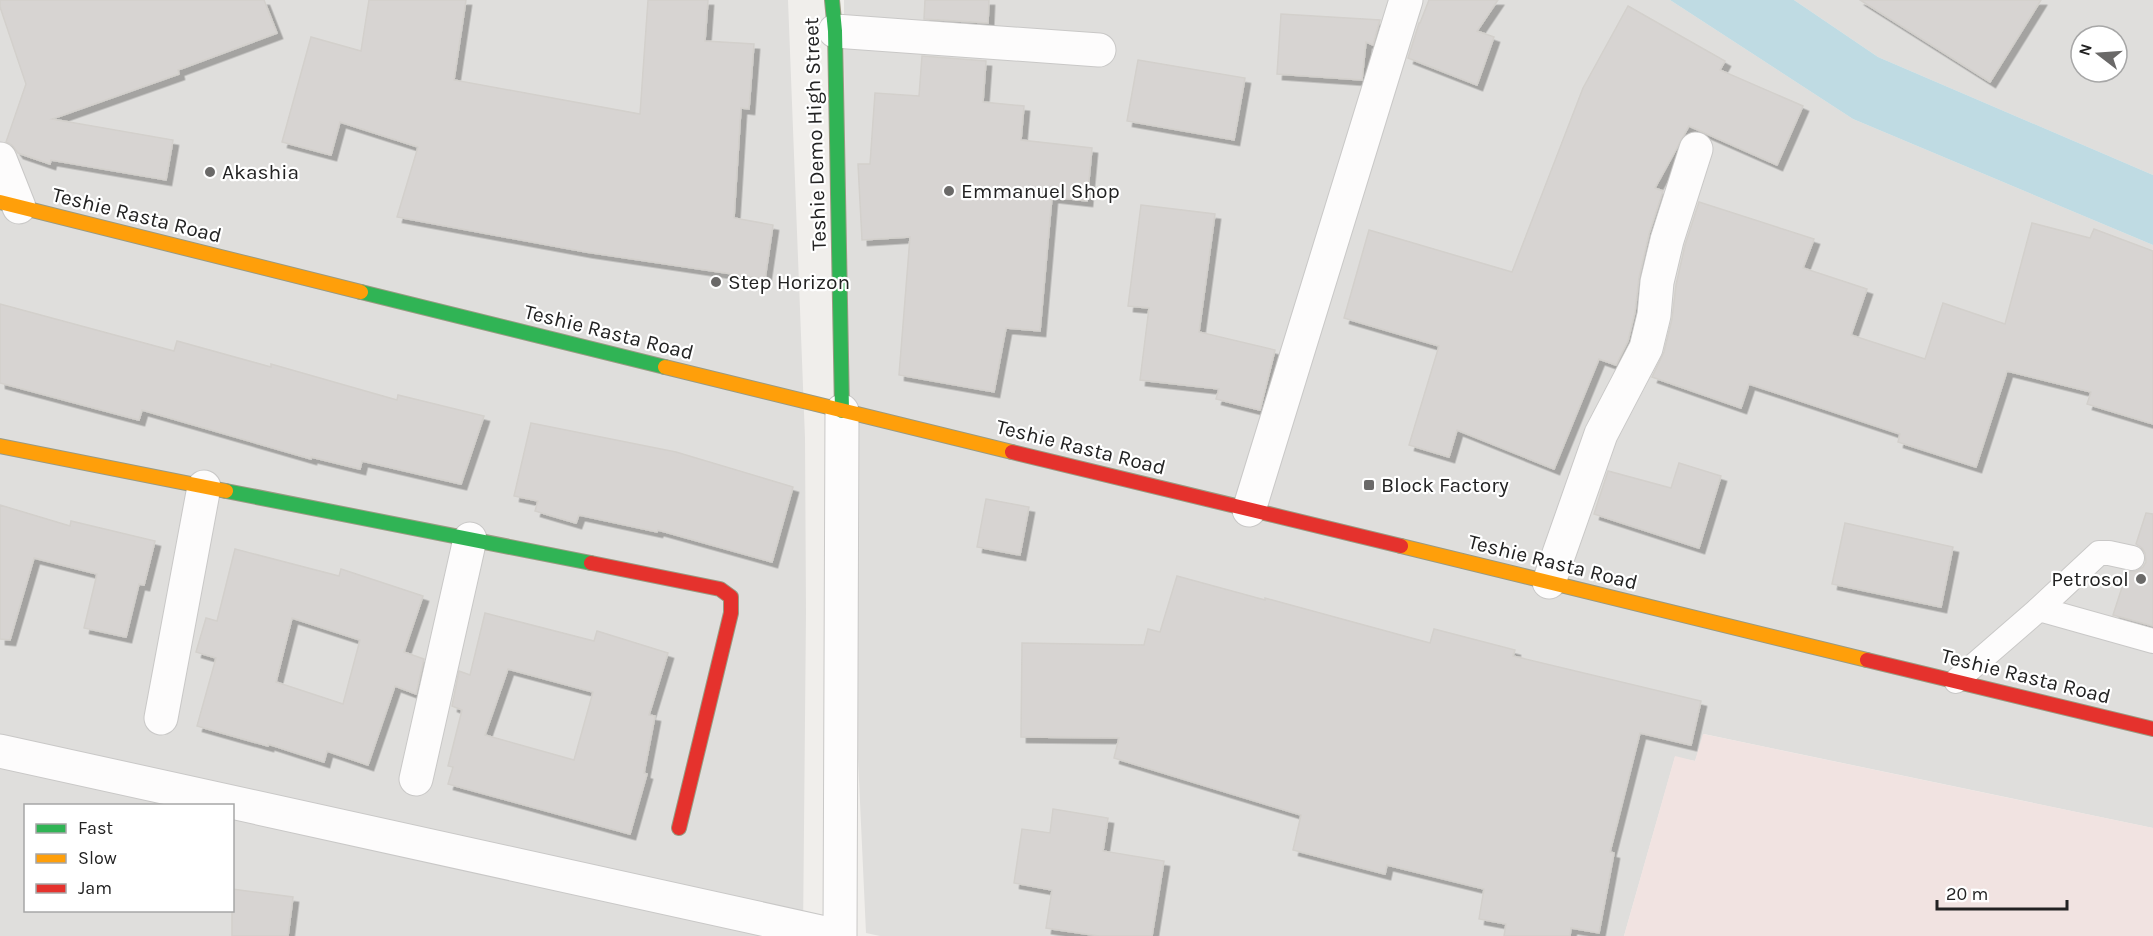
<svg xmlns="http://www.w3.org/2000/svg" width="2153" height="936" viewBox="0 0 2153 936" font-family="Karla,sans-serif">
	<defs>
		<filter id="shadow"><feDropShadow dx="5.5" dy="5.5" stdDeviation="0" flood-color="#0004"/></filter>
	</defs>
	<rect width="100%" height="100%" fill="#f0eeeb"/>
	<!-- residential -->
	<g fill="#dfdedc" fill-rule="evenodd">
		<path d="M0,0h788l17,438 1,174 -3,324h-803zM26,806h206v104h-206z"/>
		<polygon points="844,0 1670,0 1853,119 2153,245 2153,828 1704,734 1695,761 1675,757 1624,936 880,936 866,933 845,474"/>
		<path d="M1794,0h359v175l-275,-118zM2081,36h36v36h-36z"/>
	</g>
	<!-- commercial -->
	<polygon fill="#f1e3e1" points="1703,734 2153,828 2153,936 1624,936 1675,756 1695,761"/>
	<!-- water -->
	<polygon fill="#bfdbe3" points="1670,0 1794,0 1878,57 2153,175 2153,245 1853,119"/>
	<!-- building -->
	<g fill="#d7d4d2" stroke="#d3d0cc" stroke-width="1.5" fill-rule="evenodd" filter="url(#shadow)">
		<polygon points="0,0 264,0 277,33 178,70 179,74 52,119 173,140 166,180 51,160 50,164 18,153 12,145 6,142 26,84 0,7"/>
		<polygon points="369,0 466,0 454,80 640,114 648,0 708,0 705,41 754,44 749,109 741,108 734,218 773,225 765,279 586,252 397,217 418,147 340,122 331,155 282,142 311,37 361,51"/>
		<polygon points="925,0 989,0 988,23 924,19"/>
		<polygon points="1429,0 1498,0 1477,31 1494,37 1477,85 1408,58 1419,23 1420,23"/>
		<polygon points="1860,0 2041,0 1990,82"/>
		<polygon points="1628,6 1725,61 1720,70 1803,106 1777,165 1689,126 1655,188 1663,191 1649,234 1639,278 1635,312 1628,341 1616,365 1599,359 1554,469 1457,430 1449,457 1409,445 1439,346 1344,318 1369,230 1512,272 1583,88"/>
		<polygon points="1281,14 1380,20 1373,45 1366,42 1362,80 1277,74"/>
		<polygon points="922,56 986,61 983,102 1024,106 1021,140 1092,148 1087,201 1052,197 1040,331 1006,328 994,392 899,375 910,237 862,240 858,164 870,164 875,93 919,96"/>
		<polygon points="1138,60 1245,78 1234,140 1127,121"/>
		<polygon points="1699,202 1814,239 1803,268 1867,289 1851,335 1925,359 1943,303 2005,324 2032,223 2090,238 2094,229 2153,251 2153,424 2087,404 2091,392 2007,371 1976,467 1898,442 1900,434 1749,384 1741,408 1652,377 1664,352 1672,319 1676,285 1685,245"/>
		<polygon points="1141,205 1215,214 1199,332 1275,350 1260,410 1216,399 1219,389 1140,380 1149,308 1128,306"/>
		<polygon points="0,304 174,351 177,341 271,367 271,364 397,400 398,395 484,416 461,484 362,461 360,469 311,457 311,459 142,410 139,420 0,383"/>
		<polygon points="531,423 676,452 793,487 772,562 658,530 657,532 579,515 576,523 535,511 538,501 514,496"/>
		<polygon points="1679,463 1721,476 1699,548 1594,514 1608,471 1671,488"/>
		<polygon points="986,499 1029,507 1020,555 977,547"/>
		<polygon points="0,505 70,526 71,521 155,541 144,585 139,584 126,637 84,628 97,574 34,558 10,640 0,639"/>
		<polygon points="2146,513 2153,514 2153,626 2113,615 2127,572 2137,571 2143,567 2146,562 2145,553 2142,548 2136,544"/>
		<polygon points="1845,523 1953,547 1941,607 1832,584"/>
		<path d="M235,549l104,27 2,-7 82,27 -19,56 20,7 -8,35 -21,-8 -27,79 -41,-14 -3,11 -56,-18v2l-71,-20 19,-68 -20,-6 10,-34 11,3zM292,618l68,22 -17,64 -67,-22z"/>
		<polygon points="1177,576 1265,600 1265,598 1430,643 1434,629 1515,650 1513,656 1701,701 1691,745 1640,733 1610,852 1614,853 1599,933 1571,928 1570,936 1504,936 1506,924 1479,919 1484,889 1387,865 1385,874 1293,850 1301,815 1114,758 1119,738 1021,737 1022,643 1144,645 1148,629 1160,632"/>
		<path d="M485,613l109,28 3,-10 71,22 -19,62 6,1 -11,57 3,1 -17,60 -182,-50 5,-17 -5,-1 14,-56 -10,-4 7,-35 11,4zM508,669l85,23 -19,68 -89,-25z"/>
		<polygon points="1053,809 1108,818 1103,851 1164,861 1152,936 1099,936 1046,928 1052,890 1014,883 1022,829 1050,833"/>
		<polygon points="232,889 293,897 288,936 232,936"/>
	</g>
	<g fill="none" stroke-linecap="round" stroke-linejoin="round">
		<defs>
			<g id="lane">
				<polyline points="2039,609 2099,553 2109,553 2132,558"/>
				<polyline points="1956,681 2039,609 2153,641"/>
			</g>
			<g id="street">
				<polyline points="835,31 1099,50"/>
				<polyline points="0,159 19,207"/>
				<polyline points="1249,510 1406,0"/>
				<polyline points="1549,582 1601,434 1646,348 1654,315 1657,282 1667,240 1696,149"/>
				<polyline points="161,718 204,487"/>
				<polyline points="0,751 839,936"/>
				<polyline points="416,779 470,539"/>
				<polyline points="840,936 842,411"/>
			</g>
			<g id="fast">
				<polyline points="832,0 835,31 842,411"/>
				<polyline points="361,292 665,367"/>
				<polyline points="226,491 591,563"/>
			</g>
			<g id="slow">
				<polyline points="0,202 361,292"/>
				<polyline points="665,367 1012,452"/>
				<polyline points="0,446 226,491"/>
				<polyline points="1401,546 1867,660"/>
			</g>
			<g id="jam">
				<polyline points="1012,452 1401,546"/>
				<polyline points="591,563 720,589 731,597 731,613 679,828"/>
				<polyline points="1867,660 2153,729"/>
			</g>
		</defs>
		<!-- lane casing -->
		<use href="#lane" stroke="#c9c8c7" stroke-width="26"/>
		<!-- street casing -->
		<use href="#street" stroke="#c9c8c7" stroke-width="35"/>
		<!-- fast casing -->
		<use href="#fast" stroke="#999a82" stroke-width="16"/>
		<!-- slow casing -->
		<use href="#slow" stroke="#999a82" stroke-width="16"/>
		<!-- jam casing -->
		<use href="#jam" stroke="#999a82" stroke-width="16"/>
		<!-- lane -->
		<use href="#lane" stroke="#fdfcfc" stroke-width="24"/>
		<!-- street -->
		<use href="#street" stroke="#fdfcfc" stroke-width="33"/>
		<!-- fast -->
		<use href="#fast" stroke="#30b455" stroke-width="14"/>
		<!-- slow -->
		<use href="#slow" stroke="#ff9f0a" stroke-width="14"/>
		<!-- jam -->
		<use href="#jam" stroke="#e5322d" stroke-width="14"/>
	</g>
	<!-- markers -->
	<g fill="#6a6968" stroke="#fff" stroke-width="2">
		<circle cx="210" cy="172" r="6"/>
		<circle cx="949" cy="191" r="6"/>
		<circle cx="716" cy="282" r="6"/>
		<rect x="1363" y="479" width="12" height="12" rx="3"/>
		<circle cx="2141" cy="579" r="6"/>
	</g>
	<g text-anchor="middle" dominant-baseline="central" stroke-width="4.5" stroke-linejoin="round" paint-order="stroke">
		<!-- street labels -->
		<g font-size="21" fill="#222" stroke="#fff">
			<text transform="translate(815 134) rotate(-92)">Teshie Demo High Street</text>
			<text transform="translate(137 215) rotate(14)">Teshie Rasta Road</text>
			<text transform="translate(609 332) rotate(14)">Teshie Rasta Road</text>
			<text transform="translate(1081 447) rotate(14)">Teshie Rasta Road</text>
			<text transform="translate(1553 562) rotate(14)">Teshie Rasta Road</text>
			<text transform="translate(2026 676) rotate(14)">Teshie Rasta Road</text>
		</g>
		<!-- poi labels -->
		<g font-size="21" fill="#222" stroke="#fff" text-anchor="start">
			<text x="222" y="172">Akashia</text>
			<text x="961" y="191">Emmanuel Shop</text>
			<text x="728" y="282">Step Horizon</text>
			<text x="1381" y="485">Block Factory</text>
			<text x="2129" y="579" text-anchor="end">Petrosol</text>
		</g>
	</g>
	<!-- legend -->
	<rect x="24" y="804" width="210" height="108" fill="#ffffff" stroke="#a7a7a7" stroke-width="1.5"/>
	<rect x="36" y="824" width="30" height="9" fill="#30b455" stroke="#a7a7a7" stroke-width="1.5"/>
	<text x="78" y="834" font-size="18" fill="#222222">Fast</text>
	<rect x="36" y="854" width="30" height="9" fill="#ff9f0a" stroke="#a7a7a7" stroke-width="1.5"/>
	<text x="78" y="864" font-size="18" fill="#222222">Slow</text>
	<rect x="36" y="884" width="30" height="9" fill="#e5322d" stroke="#a7a7a7" stroke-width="1.5"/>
	<text x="78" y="894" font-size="18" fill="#222222">Jam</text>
	<!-- north arrow -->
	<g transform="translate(2099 54) rotate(287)"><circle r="28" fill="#ffffff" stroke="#a7a7a7" stroke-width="1.5"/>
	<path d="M0-4.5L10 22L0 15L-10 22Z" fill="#6a6968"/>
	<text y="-9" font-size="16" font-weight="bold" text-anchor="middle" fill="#222222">N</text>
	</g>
	<!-- scale -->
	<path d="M1937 900v9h130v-9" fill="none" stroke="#222222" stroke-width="3"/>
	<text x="1946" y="900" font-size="18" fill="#222222" stroke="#ffffff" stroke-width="4.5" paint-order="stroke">20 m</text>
</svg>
